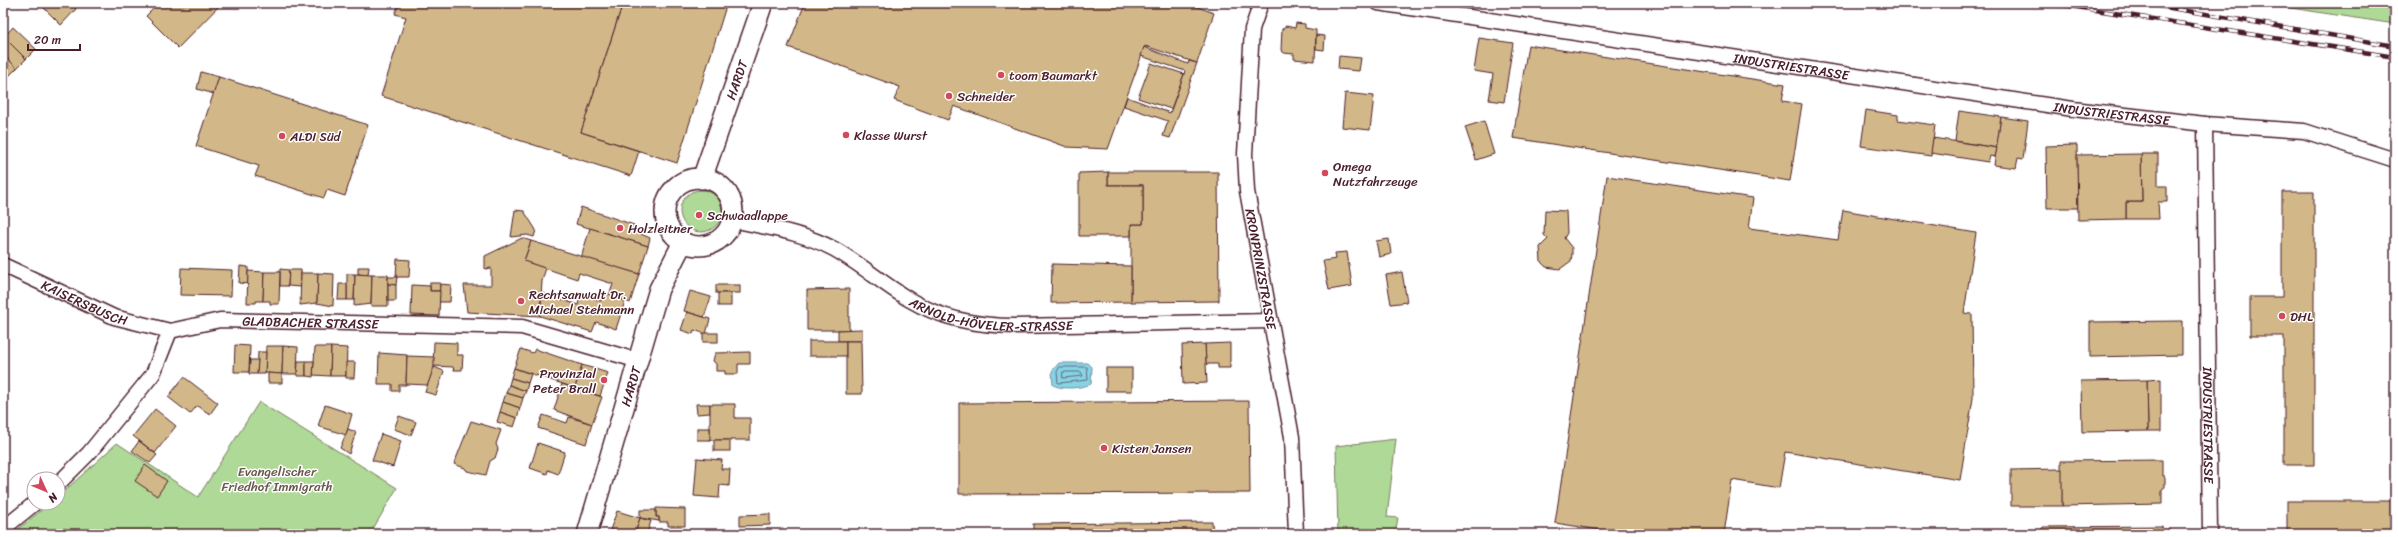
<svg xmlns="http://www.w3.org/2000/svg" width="2398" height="537" viewBox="0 0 2398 537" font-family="Sriracha,sans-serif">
	<rect width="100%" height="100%" fill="#fff"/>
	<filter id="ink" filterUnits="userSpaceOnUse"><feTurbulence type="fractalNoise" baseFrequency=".025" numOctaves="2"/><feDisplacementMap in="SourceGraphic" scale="8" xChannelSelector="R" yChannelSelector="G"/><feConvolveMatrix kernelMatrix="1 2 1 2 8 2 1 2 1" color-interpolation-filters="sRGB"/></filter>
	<g filter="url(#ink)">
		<!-- green -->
		<g fill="#aed997" stroke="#7c7c61">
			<polygon points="2258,3 2395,3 2395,24"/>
			<circle cx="701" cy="211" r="21"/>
			<polygon points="259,402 397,488 370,534 12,534 50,503 58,503 58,497 117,443 198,497"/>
			<polygon points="1396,439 1387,517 1398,518 1395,534 1338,534 1336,446"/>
		</g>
		<!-- water -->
		<path fill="#87d4e7" stroke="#6f8c9c" d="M1059,363h29l4,4 -1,17c-9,4 -29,6 -38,1l-1,-14z"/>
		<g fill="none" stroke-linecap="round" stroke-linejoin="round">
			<!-- shore -->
			<g stroke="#626776" stroke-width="1">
				<polygon points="1060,367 1087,367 1088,380 1058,383 1057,372"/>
				<polygon points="1063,372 1081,372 1083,376 1063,378"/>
			</g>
		</g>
		<!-- building -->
		<g fill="#d2b888" stroke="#4a1f2b">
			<polygon points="39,3 71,3 76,9 61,25"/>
			<polygon points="159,3 222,3 178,48 146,16"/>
			<polygon points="399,3 623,3 581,132 639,151 631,176 381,96 406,17 395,14"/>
			<polygon points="623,3 727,3 677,163 581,132"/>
			<polygon points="805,3 1187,3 1214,13 1197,63 1145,46 1108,149 1067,147 954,106 948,120 894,100 900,87 788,47"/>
			<polygon points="1296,23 1305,24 1305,28 1316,30 1315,61 1294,59 1294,54 1284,53 1281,50 1282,29 1286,26 1295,28"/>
			<polygon points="13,27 36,49 26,59 4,37"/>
			<polygon points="1316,35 1325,36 1324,50 1316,49"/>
			<polygon points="4,37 26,59 17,68 3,54"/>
			<polygon points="1479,38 1513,43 1504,102 1489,100 1493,74 1474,71"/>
			<polygon points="1528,45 1785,84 1782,101 1802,104 1790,181 1513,138"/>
			<polygon points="1144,47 1188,64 1189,61 1197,63 1170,138 1163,136 1168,121 1124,106 1127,97 1170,113 1185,71 1141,56"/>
			<polygon points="3,54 17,68 8,77 3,73"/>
			<polygon points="1339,56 1361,58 1359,71 1338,69"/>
			<polygon points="1151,63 1184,74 1171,109 1138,98"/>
			<polygon points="201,72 219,77 214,94 197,89"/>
			<polygon points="219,77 368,125 345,196 327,190 324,198 255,176 259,166 196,146"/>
			<polygon points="1345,93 1374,96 1370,130 1342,127"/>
			<polygon points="1866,110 1898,115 1898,120 1935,125 1931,156 1861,146"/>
			<polygon points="1959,111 2001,117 1997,148 1955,141"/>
			<polygon points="2001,117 2028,121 2023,159 2018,158 2016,168 1994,165"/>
			<polygon points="1484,121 1494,154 1476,160 1465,127"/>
			<polygon points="1933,138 1997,148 1995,157 1990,156 1988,162 1931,153"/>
			<polygon points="2077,145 2078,208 2047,208 2046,146"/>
			<polygon points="2141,154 2158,154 2158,186 2167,186 2167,202 2158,202 2159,219 2126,219 2126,202 2142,202"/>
			<polygon points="2141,154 2142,202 2126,202 2126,219 2078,220 2077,155"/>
			<polygon points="1108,172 1218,172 1219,301 1131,302 1131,224 1143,224 1143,185 1108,185"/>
			<polygon points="1108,172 1108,185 1143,185 1143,224 1131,224 1131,236 1079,236 1079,173"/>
			<polygon points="1607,176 1753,198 1749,228 1838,240 1843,210 1976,233 1964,313 1972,314 1973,398 1960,480 1785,452 1779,488 1732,480 1724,534 1625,534 1555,523"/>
			<polygon points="2282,192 2314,192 2314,465 2284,465 2284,336 2250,336 2250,297 2282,297"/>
			<polygon points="581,207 634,225 632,230 650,238 648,246 576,224"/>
			<polygon points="515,210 524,211 536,230 534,237 527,235 511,237"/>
			<polygon points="1545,210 1566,211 1567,233 1564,238 1572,248 1572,254 1571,261 1560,269 1546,267 1541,262 1540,247 1548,239 1544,235"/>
			<polygon points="590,228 648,246 639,274 581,258"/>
			<polygon points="522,238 531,241 524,261 546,268 542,281 540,316 467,312 464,285 491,285 491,268 485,269 485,256"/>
			<polygon points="1389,239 1391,254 1379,257 1376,241"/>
			<polygon points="531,241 639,274 630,303 610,293 613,284 579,273 577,279 524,261"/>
			<polygon points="1347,252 1352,286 1329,290 1323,261 1336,259 1335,253"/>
			<polygon points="397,259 410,260 409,277 396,277"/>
			<polygon points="1052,264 1131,266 1131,302 1051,303"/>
			<polygon points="240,266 248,267 248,284 239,283"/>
			<polygon points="358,267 369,267 368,275 358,274"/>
			<polygon points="181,268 232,270 231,296 180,295"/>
			<polygon points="280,269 289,270 288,286 280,286"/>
			<polygon points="289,270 301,270 301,287 288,286"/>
			<polygon points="248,271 264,272 263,301 256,301 256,303 247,303"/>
			<polygon points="264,272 280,272 279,304 270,304 270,301 263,301"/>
			<polygon points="1402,272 1407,302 1391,304 1386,275"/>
			<polygon points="301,273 318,273 317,303 300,305"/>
			<polygon points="318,273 334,274 333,306 317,303"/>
			<polygon points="347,274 355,274 354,300 347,300"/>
			<polygon points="355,274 372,275 371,304 354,306"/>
			<polygon points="372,275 388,275 388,306 371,306"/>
			<polygon points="388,277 397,277 396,285 388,284"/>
			<rect x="430" y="283" width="10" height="8"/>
			<polygon points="339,284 347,284 347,300 338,300"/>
			<polygon points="388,284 396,285 396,301 388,301"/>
			<polygon points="440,284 451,285 450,302 439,302"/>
			<polygon points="412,285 430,286 430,291 440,291 439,316 411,315"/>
			<rect x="716" y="285" width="24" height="8"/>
			<polygon points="849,289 849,330 807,330 807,290"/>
			<polygon points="690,291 711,297 704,317 684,311"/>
			<polygon points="604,292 625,301 616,329 596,322 592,332 540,316 542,293 578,305 581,294 601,301"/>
			<rect x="718" y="293" width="13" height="13"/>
			<polygon points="687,312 710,319 706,334 694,330 693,334 681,330"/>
			<polygon points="2182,321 2182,355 2090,357 2090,322"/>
			<polygon points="862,329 862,341 838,341 838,330"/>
			<rect x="703" y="333" width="15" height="9"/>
			<rect x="809" y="341" width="37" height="15"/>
			<polygon points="846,341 861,341 862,394 846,394"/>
			<polygon points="434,342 457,343 457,355 463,355 462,370 454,370 453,367 433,366"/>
			<polygon points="1230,343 1230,368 1218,368 1218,364 1206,364 1205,344"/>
			<polygon points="1205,344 1207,383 1183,384 1182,345"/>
			<polygon points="235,345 250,346 249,372 234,372"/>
			<polygon points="266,346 283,346 282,374 265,373"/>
			<polygon points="283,346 298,347 297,374 282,374"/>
			<polygon points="315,347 331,347 330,376 313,375"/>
			<polygon points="331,347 347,348 346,376 330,376"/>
			<polygon points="521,349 533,353 535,349 582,365 575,388 514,368"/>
			<polygon points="258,352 266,352 265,374 257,374"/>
			<polygon points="750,352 750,364 738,364 738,374 725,374 725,371 716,371 716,364 713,361 715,353"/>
			<polygon points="379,353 407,355 406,385 399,385 399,391 392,391 392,384 378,384"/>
			<polygon points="407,356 434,357 434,367 428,385 406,384"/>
			<polygon points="250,360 258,360 257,374 249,374"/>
			<polygon points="298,361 306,361 306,376 297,376"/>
			<polygon points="306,361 314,361 313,377 306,376"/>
			<polygon points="346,362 355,362 354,378 346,378"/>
			<polygon points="582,365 608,373 600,396 575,388"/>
			<polygon points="434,367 444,371 436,395 425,392"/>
			<polygon points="514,368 531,374 528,383 511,378"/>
			<rect x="1106" y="368" width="26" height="23"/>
			<polygon points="268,373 282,374 282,383 268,383"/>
			<polygon points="184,377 218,403 210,414 197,406 190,414 168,397"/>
			<polygon points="511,378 528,383 526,391 509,385"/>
			<polygon points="2161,379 2161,431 2148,431 2147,380"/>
			<polygon points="2147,380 2148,431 2082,432 2081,381"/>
			<polygon points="562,384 602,397 592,424 554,410"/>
			<polygon points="509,385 526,391 523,398 506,393"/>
			<polygon points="506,393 523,398 520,408 503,402"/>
			<polygon points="1249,401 1250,493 959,494 959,403"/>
			<polygon points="503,402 520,408 517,418 500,412"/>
			<polygon points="696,404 710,404 710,413 697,414"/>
			<polygon points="710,404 735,404 735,418 750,418 750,440 710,440"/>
			<polygon points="325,405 352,414 346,435 318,426"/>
			<polygon points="155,409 176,426 155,453 133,436"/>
			<polygon points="500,412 517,418 514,427 497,422"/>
			<polygon points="543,415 567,423 569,417 592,424 586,444 538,428"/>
			<polygon points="399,416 416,422 411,435 394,429"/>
			<polygon points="471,421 501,430 496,444 498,449 495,458 490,461 486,475 467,471 465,468 454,464"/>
			<rect x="697" y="428" width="13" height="12"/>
			<polygon points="348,429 356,432 349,454 340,448"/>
			<polygon points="381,434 401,441 393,467 372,460"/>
			<rect x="714" y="440" width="16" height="11"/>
			<polygon points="139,441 157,455 150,463 132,451"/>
			<polygon points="538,443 565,452 558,474 548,470 547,474 530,468"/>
			<polygon points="697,458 722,460 721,469 730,469 729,486 720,485 719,498 694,496"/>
			<polygon points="2162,460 2162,475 2165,477 2165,487 2162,489 2162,504 2062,506 2061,461"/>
			<polygon points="145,465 167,481 157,496 135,481"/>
			<polygon points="2062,469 2062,506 2011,506 2011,470"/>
			<rect x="2287" y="501" width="108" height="33"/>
			<polygon points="656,508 685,509 685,526 668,526 668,522 659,522 659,517 656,517"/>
			<polygon points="640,510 656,510 656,517 659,517 659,521 640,518"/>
			<polygon points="617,511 640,518 635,534 622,534 610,530"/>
			<polygon points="770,514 770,525 740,526 740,515"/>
			<polygon points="640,518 651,521 647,534 635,534"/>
			<polygon points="1212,522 1213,534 1033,534 1033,524"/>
			<polygon points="2162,526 2163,530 2170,530 2172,534 2038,534 2043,527"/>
		</g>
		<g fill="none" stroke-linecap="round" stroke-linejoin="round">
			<defs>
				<g id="minor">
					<path id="s1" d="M1261,3l-9,26 -7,125 2,37 45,246 4,97"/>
					<path id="s2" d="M1378,3l695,106 132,15 99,7 91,29"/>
					<path id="s3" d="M2205,124l5,410"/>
					<path id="s4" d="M732,220c36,8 70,12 102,29 27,15 50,36 76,51 32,19 70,26 106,26l255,-5"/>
					<path id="s5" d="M3,265l111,52 56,14 50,-11 302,7 117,34"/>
					<polyline points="58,484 89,453 153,374 170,331"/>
					<polyline points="3,529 35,503"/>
				</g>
				<g id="secondary">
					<circle cx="699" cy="212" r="34"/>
					<path id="s6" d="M702,179l61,-176"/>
					<path id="s7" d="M587,534l72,-245 24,-47"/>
				</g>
			</defs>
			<!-- minor casing -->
			<use href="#minor" stroke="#4a1f2b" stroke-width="17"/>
			<!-- secondary casing -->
			<use href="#secondary" stroke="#4a1f2b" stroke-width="22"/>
			<!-- minor -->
			<use href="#minor" stroke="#fff" stroke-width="14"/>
			<!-- secondary -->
			<use href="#secondary" stroke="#fff" stroke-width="19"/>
			<defs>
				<g id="rail">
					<polyline points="2051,3 2395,57"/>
					<polyline points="2141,3 2395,46"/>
				</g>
			</defs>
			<!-- rail casing -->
			<use href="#rail" stroke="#4a1f2b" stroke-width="4.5"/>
			<!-- rail -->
			<use href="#rail" stroke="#fff" stroke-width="3" stroke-dasharray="9" stroke-linecap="butt"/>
		</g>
	</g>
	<!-- markers -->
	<g fill="#d1495b" stroke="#fff" stroke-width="1.5">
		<circle cx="1001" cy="75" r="4"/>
		<circle cx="949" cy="96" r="4"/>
		<circle cx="846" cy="135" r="4"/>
		<circle cx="282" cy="136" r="4"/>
		<circle cx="1325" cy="173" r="4"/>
		<circle cx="699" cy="215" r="4"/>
		<circle cx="620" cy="228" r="4"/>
		<circle cx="521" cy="301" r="4"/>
		<circle cx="2282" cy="316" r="4"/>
		<circle cx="604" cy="380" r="4"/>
		<circle cx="1104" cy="448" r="4"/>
	</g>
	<g text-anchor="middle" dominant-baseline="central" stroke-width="3" stroke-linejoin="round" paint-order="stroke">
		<!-- street labels -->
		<g font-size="13" fill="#4a1f2b" stroke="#fff">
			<text stroke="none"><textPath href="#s2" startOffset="418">INDUSTRIESTRASSE</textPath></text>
			<text stroke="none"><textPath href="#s6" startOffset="105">HARDT</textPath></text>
			<text stroke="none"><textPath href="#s2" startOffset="742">INDUSTRIESTRASSE</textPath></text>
			<text stroke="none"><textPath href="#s1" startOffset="269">KRONPRINZSTRASSE</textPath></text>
			<text stroke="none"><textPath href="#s5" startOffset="90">KAISERSBUSCH</textPath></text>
			<text stroke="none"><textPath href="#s4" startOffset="282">ARNOLD-HÖVELER-STRASSE</textPath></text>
			<text stroke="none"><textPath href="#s5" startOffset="322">GLADBACHER STRASSE</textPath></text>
			<text stroke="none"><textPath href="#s7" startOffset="154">HARDT</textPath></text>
			<text stroke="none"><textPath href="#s3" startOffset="301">INDUSTRIESTRASSE</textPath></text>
		</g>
		<!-- poi labels -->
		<g font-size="13" fill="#4a1f2b" stroke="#fff" text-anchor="start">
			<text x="1009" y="75">toom Baumarkt</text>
			<text x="957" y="96">Schneider</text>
			<text x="854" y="135">Klasse Wurst</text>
			<text x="290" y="136">ALDI Süd</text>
			<text x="1333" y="166">Omega<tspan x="1333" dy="15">Nutzfahrzeuge</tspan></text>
			<text x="707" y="215">Schwaadlappe</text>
			<text x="628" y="228">Holzleitner</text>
			<text x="529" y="294">Rechtsanwalt Dr.<tspan x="529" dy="15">Michael Stehmann</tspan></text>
			<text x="2290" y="316">DHL</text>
			<text x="596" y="373" text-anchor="end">Provinzial<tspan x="596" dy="15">Peter Brall</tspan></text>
			<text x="1112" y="448">Kisten Jansen</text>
		</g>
		<!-- park labels -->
		<g font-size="13" fill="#68574b" stroke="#fff">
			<text x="277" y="471">Evangelischer<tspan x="277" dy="15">Friedhof Immigrath</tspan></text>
		</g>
	</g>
	<!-- margin -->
	<rect width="2398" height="537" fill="none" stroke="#fff" stroke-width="16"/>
	<rect x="8" y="8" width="2382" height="521" fill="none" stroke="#4a1f2b" stroke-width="1.5" filter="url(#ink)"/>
	<!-- north arrow -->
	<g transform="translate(46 491) rotate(134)"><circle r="19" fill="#ffffff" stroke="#b7a5aa"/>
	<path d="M0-3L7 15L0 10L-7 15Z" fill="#d1495b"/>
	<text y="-6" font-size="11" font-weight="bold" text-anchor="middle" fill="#4a1f2b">N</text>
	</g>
	<!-- scale -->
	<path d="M28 44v6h52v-6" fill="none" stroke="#4a1f2b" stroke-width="2"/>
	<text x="34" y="44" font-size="12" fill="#4a1f2b" stroke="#ffffff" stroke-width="3" paint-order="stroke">20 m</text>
</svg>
